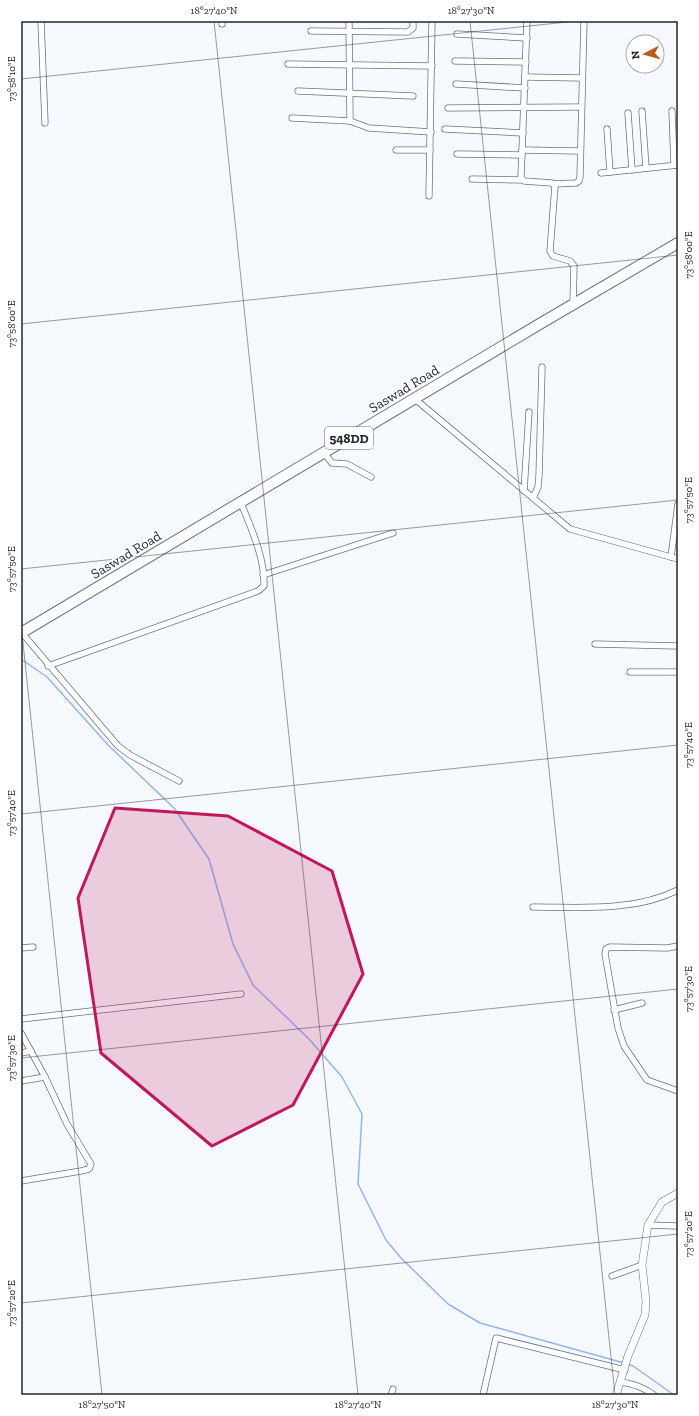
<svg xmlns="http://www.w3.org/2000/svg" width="699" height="1416" viewBox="0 0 699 1416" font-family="'Zilla Slab',serif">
	<rect width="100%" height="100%" fill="#f6f9fe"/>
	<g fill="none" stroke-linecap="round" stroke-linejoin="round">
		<!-- stream -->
		<g stroke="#90b6f3" stroke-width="1.5">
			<polyline points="21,659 47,677 109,746 174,808 209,859 233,944 253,985 309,1039 342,1077 362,1114 358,1184 386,1240 401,1258 448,1304 480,1323 624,1363"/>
			<polyline points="627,1364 633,1366 674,1395"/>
		</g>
		<defs>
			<g id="minor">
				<polyline points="41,21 45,123"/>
				<polyline points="349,21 350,121"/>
				<polyline points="527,21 521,177 524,181 552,183 555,186 550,251 553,256 570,261 574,266 573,304"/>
				<polyline points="222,24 222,21"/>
				<polyline points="311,31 408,32 413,28 413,21"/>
				<polyline points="457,34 527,38"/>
				<polyline points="455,61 526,62"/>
				<polyline points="288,64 432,66"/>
				<polyline points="525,77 582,78"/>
				<polyline points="456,84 525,88"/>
				<polyline points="298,91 413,96"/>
				<polyline points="448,108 581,107"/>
				<polyline points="642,111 646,168"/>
				<polyline points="672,111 674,165"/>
				<polyline points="628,113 632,170"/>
				<polyline points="292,118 350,121 369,128 431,132"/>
				<polyline points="445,129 523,133"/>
				<polyline points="607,129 610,172"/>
				<polyline points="396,150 430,150"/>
				<polyline points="522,150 579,151"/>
				<polyline points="457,154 522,155"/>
				<polyline points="601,173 678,165"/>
				<polyline points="472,179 522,180"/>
				<polyline points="553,184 576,183 579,181 580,177 584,21"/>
				<polyline points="429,196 432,21"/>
				<polyline points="415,399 570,529 678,559"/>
				<polyline points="324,453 332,463 347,464 371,477"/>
				<polyline points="524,491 529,412"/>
				<polyline points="533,498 538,487 539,476 542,367"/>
				<polyline points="671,557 678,504"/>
				<polyline points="263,575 393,533"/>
				<polyline points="22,633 118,746 130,755 179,781"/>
				<polyline points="595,644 678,646"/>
				<path d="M48,666l210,-75 6,-5c1,-28 -13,-58 -23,-83"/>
				<polyline points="630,672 678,672"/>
				<path d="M533,907c48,0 101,5 145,-17"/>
				<polyline points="678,946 667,948 610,947 606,949 605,954 618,1028 624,1046 647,1080 678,1091"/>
				<polyline points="21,948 33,947"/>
				<polyline points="614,1010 642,1003"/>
				<polyline points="21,1019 241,994"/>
				<polyline points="21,1033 45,1077 67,1124 91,1164 89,1169 81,1171 21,1181"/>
				<polyline points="21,1053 31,1051"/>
				<polyline points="21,1081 45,1077"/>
				<polyline points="648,1225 678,1226"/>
				<polyline points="612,1276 642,1265"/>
				<path d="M620,1382c14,2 23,5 34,13"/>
				<polyline points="391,1395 393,1389"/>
				<polyline points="483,1395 496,1338 625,1370"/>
			</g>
			<polyline id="tertiary" points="616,1395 628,1356 645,1315 646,1301 642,1265 648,1225 662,1202 678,1193"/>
			<polyline id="trunk" points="21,633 543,322 678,243"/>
		</defs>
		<!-- minor casing -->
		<use href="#minor" stroke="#667388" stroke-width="7"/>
		<!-- tertiary casing -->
		<use href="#tertiary" stroke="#667388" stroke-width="8"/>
		<!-- trunk casing -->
		<use href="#trunk" stroke="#667388" stroke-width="12"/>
		<!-- minor -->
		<use href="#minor" stroke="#fff" stroke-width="5.5"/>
		<!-- tertiary -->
		<use href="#tertiary" stroke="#fff" stroke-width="7"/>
		<!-- trunk -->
		<use href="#trunk" stroke="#fff" stroke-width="10"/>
	</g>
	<!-- marked area -->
	<path fill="#c2185b" fill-opacity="0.2" stroke="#c2185b" stroke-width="3" stroke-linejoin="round" d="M115,808l113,8 104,55 31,103 -70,131 -81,41 -111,-93 -23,-155z"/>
	<!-- ticks -->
	<path fill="none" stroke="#232931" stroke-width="1" stroke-opacity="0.45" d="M214,21l144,1374M470,21l145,1374M21,79l556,-58M21,324l657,-69M21,569l657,-69M21,624l81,771M21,814l657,-69M21,1058l657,-69M21,1303l657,-69"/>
	<g text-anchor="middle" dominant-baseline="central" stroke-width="3.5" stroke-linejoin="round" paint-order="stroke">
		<!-- shield labels -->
		<rect fill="#fff" stroke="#65696f" stroke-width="1" x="325" y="427" width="48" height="22" rx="3"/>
		<g font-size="13" font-weight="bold" fill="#232931">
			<text x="349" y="438">548DD</text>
		</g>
		<!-- street labels -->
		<g font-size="14" fill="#232931" stroke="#fff">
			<text transform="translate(404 389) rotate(-31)">Saswad Road</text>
			<text transform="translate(126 555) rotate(-31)">Saswad Road</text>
		</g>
	</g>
	<!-- border -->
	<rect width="699" height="1416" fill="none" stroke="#ffffff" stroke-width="44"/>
	<!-- north arrow -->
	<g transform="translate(645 54) rotate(264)"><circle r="19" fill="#ffffff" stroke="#a7a9ad"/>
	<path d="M0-3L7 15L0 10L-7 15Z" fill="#bc5c1a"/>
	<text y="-6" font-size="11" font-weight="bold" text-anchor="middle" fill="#232931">N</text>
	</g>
	<rect x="22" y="22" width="655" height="1372" fill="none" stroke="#232931" stroke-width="1.5"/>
	<g font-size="10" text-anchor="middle" fill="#232931">
		<text x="214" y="14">18°27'40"N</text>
		<text x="471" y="14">18°27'30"N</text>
		<text transform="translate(11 79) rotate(-90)" y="4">73°58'10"E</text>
		<text transform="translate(688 255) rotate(-90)" y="4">73°58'00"E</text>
		<text transform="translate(11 324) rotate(-90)" y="4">73°58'00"E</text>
		<text transform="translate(688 500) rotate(-90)" y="4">73°57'50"E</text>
		<text transform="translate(11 569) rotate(-90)" y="4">73°57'50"E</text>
		<text transform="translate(688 745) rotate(-90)" y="4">73°57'40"E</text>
		<text transform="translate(11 813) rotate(-90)" y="4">73°57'40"E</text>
		<text transform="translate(688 989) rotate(-90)" y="4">73°57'30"E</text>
		<text transform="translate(11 1058) rotate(-90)" y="4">73°57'30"E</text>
		<text transform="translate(688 1234) rotate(-90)" y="4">73°57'20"E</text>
		<text transform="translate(11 1303) rotate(-90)" y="4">73°57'20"E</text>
		<text x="102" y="1408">18°27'50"N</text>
		<text x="358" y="1408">18°27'40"N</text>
		<text x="615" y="1408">18°27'30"N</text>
	</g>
</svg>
